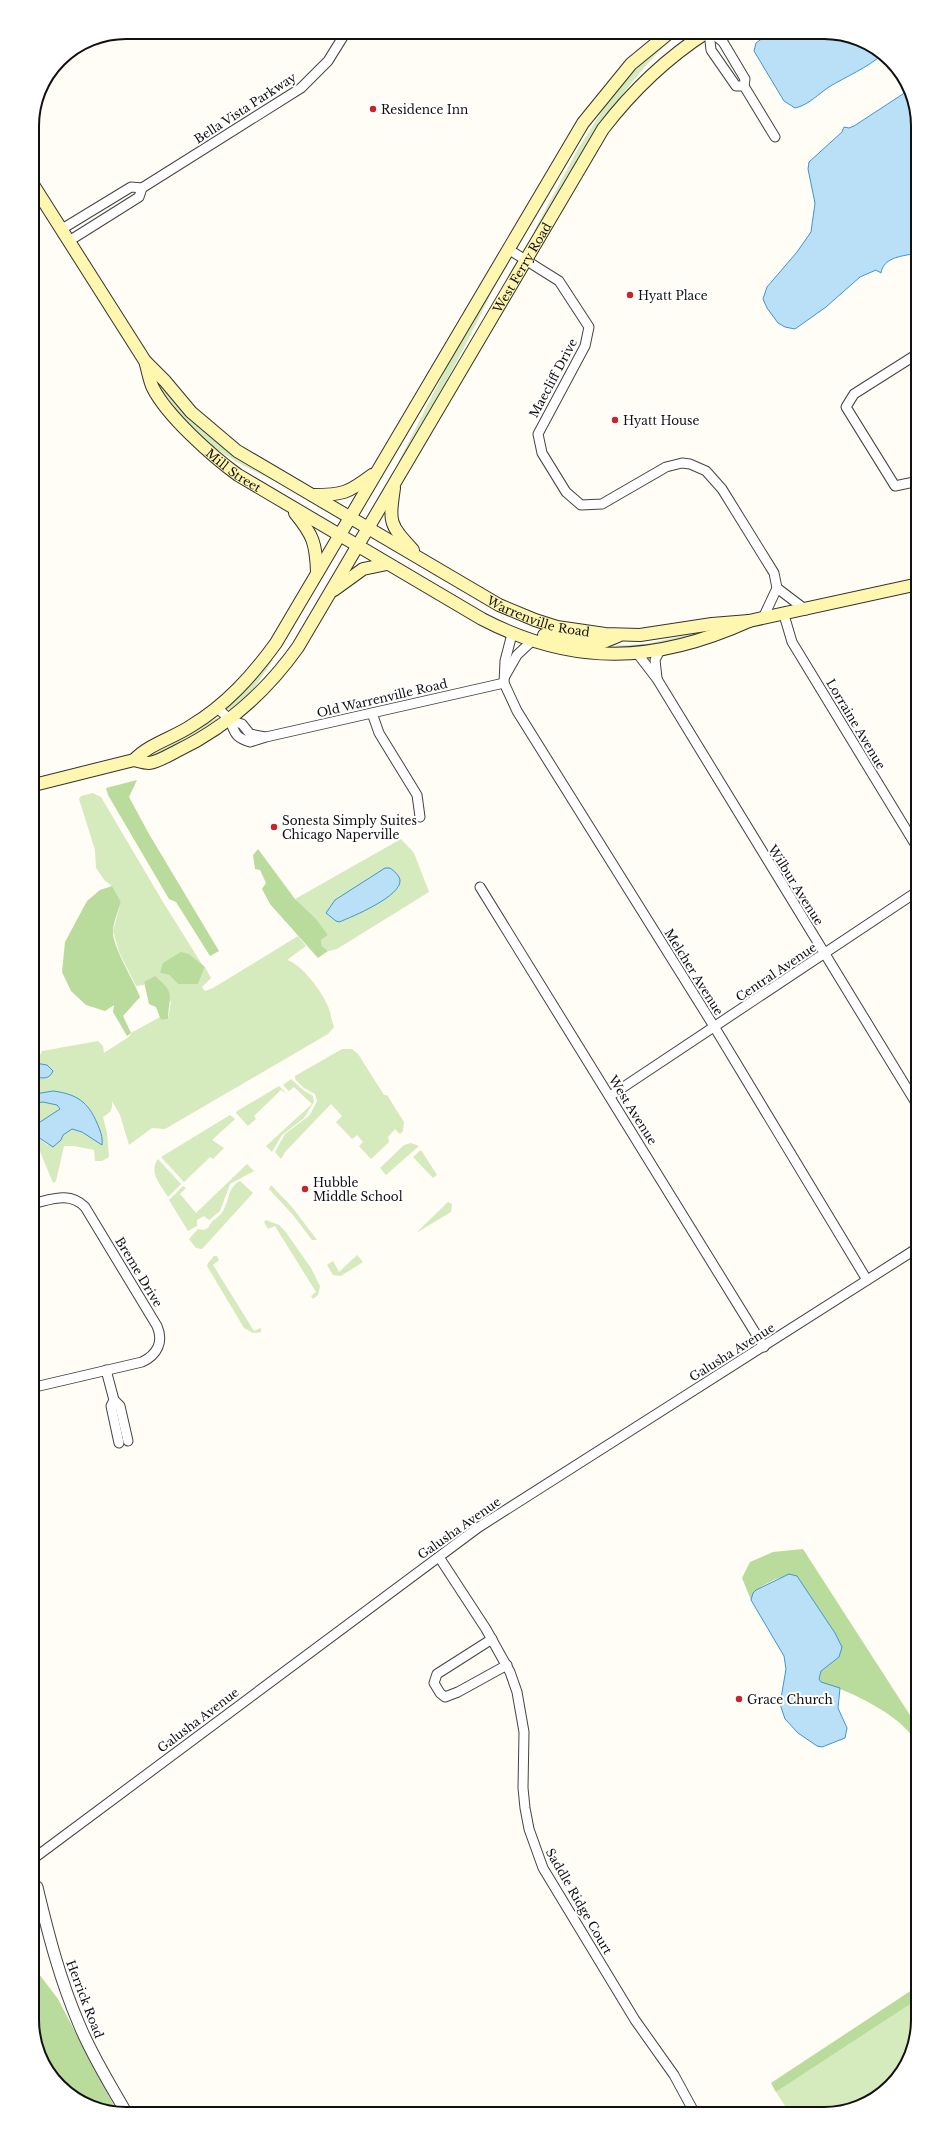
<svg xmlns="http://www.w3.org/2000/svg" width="950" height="2146" viewBox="0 0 950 2146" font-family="'Libre Baskerville',serif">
	<rect width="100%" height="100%" fill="#fffdf5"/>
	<!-- green -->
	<g fill="#d5ebbd" fill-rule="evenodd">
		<path d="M664,43l1,2c-56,57 -89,120 -129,187l-2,-1 44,-82 40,-63z"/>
		<path d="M496,279l1,2c-30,62 -61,122 -96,181l-2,-1 58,-114z"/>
		<path d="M148,368c27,32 53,66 89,89 8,5 43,22 45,28 -22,-11 -44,-21 -64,-35 -30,-21 -51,-52 -70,-82z"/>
		<path d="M706,631l1,4c-30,7 -78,19 -108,11l46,-2z"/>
		<polygon points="271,659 273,660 250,694 231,710 226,709 250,685"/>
		<polygon points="217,718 220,720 179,745 143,760 143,756 185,736"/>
		<path d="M93,793l8,4 62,105 40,64 -14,-12 -29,19 9,2 9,9h20l7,-17 6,11 -9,9 3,4 8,-3 85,-52 8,10 -19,14c15,4 39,36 43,52 1,5 2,10 4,15l-6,7 -163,95 -13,-1 -23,17 -9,-30 -8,-14c1,9 -2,12 -9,16l4,16 2,24 -7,4h-7l-1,-11 -20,-4h-10l-8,35 -3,2 -14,-34 -4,1v-15l13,10 13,-5 2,-5 9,-6 30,10 -16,-35 -45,-11 -6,1v-17l12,1v-13l-12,-2v-7l5,-1 2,-4 56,-10 5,5 1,7 26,-17 1,-3 29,-16 1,3 7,-1 3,-17 -27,-20v3l-8,1 -17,-34 -6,-21 8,-29 -9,-16 -7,-5 -9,-13 -1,-18 -16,-51 2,-3z"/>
		<path d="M401,839l13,14 15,39 -92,57 -9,2 -6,-5 -1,-6 7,-5 -33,-36zM385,868l14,19 -25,18 -35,17 -4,-22z"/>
		<polygon points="342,1049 352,1049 358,1054 384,1095 387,1095 404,1122 403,1131 400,1134 395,1129 388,1137 389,1142 371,1159 359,1146 363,1142 357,1135 352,1139 336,1122 342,1116 331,1104 285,1152 281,1159 275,1152 285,1134 310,1115 317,1101 315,1094 304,1088 295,1079 295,1076"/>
		<polygon points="291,1079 303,1090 313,1096 314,1102 304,1118 282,1135 272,1152 266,1146 312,1104 294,1087 289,1091 283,1085"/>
		<polygon points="279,1086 287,1094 281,1090 254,1116 256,1119 248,1126 236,1113 237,1111"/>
		<polygon points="43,1102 57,1105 60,1109 35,1127 35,1103"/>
		<polygon points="230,1115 235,1119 212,1140 224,1148 213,1159 210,1157 184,1182 161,1157"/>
		<polygon points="411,1143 419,1146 386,1175 380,1168 404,1145"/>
		<polygon points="421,1150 437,1175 433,1178 413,1157"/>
		<path d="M158,1159l23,25 -13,13c-7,-12 -20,-25 -10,-38z"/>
		<polygon points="247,1164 254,1171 230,1184 220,1211 209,1220 204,1216 197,1220 197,1226 188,1231 169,1200 183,1186 186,1188 180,1194 196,1213"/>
		<path d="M240,1181l13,12 -51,56 -6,-1 -7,-9 9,-10 6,1 4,-2c4,-9 10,-9 15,-17 7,-11 4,-23 17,-30z"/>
		<polygon points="271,1185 292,1207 317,1240 312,1240 293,1215 269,1189"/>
		<polygon points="448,1202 452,1204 451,1212 416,1233"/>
		<polygon points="266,1220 279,1225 285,1231 311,1268 320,1286 318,1295 313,1299 311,1296 316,1292 275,1226 268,1229 264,1222"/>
		<polygon points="357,1255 363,1262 341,1276 333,1275 327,1265 333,1261 339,1272"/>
		<polygon points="214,1256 217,1256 219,1260 213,1265 254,1331 261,1328 261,1332 253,1333 244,1328 207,1266 208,1263"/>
		<polygon points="918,1999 918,2020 902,2072 854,2109 787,2109 776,2092"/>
	</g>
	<!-- forest -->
	<g fill="#b9dc9c">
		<polygon points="137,780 129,797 149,834 219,951 210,956 176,902 169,899 108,795 106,788"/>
		<polygon points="258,849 295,899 316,919 328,935 321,940 322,946 328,951 318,958 270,904 262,889 266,883 260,870 255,869 253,855"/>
		<path d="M112,886l9,16c-3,9 -7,19 -8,28 -2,15 21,50 27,67l-17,19 8,17 -4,3 -14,-24 1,-7 -9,6 -19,-6 -15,-14 -9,-19 3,-30 22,-41 13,-11z"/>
		<polygon points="181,952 189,954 205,967 198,984 178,984 169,975 160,973 163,963"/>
		<path d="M155,976c21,18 14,18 13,43l-7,1 -5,-13 -7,-3 -5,-22z"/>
		<path d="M803,1549l114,177v21c-3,-5 -6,-14 -11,-18 -19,-20 -59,-39 -85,-47l-2,-3 2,-8 18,-14 2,-10 -6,-14 -38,-57c-13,-3 -34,8 -44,17l-2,7 -9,-22 8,-16 23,-10z"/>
		<polygon points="37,1966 39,1974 58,1999 118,2113 69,2094 37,2050"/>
		<polygon points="918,1986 918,1999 776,2092 771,2083"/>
	</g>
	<!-- water -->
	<g fill="#b9e0f7" stroke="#3f96cf">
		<path d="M771,32h59l51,19 2,3c-16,14 -36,22 -54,33 -11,7 -20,18 -34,21l-11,-7 -30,-50 2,-8z"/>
		<path d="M909,90l4,6v158c-12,2 -30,4 -32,19l-5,-3 -16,7 -34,30 -31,22 -10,-2 -7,-4 -11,-15 -4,-9 4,-12 30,-35 14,-20 4,-29 -7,-34 1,-7 33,-30 2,-5 5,1 5,-2z"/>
		<path d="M385,868h5c4,3 9,7 10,12 2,16 -48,37 -61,42l-3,-1 -10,-8 9,-13z"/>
		<path d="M35,1063l12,2 6,6c-4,9 -10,7 -18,6z"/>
		<path d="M53,1091c24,3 35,11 44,32 3,7 6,14 5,22l-20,-13 -10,-3 -9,6 -2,5 -8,7 -18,-12v-8l2,-3 23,-15 -3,-4 -14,-3 -8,1v-9z"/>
		<polygon points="789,1574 797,1576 835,1633 842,1647 839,1657 821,1671 819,1679 821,1682 840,1688 838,1708 847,1728 845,1738 822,1747 817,1746 798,1733 785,1719 780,1704 786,1669 784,1656 751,1600 753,1593 756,1590"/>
	</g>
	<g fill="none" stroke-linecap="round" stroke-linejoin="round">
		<defs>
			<g id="minor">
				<polyline points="709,32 711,50 736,86 744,86"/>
				<polyline points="711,32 723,42 745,79 744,86 775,137"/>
				<polyline points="62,229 131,187 142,188"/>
				<polyline points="69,241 139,197 142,188 301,88 328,61 346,32"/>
				<polyline points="508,249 559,281 589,327 585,346 538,434 542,453 566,492 581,505 602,504 666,467 682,463 690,464 706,471 722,489 774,573 777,588 763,618"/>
				<polyline points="914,356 854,394 846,407 895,486 914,482"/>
				<polyline points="777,588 806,610"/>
				<polyline points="784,615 792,642 915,844"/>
				<polyline points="512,634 505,661 504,683 517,711 715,1028 867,1280"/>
				<polyline points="637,653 657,679 916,1103"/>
				<polyline points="505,676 517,655 533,640"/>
				<polyline points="657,678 655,660 660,650"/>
				<path d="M218,708c3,4 9,8 11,12 7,12 4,17 21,22l16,-5 238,-54"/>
				<polyline points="372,713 379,733 417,795 420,817"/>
				<polyline points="229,720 242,724 250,734 265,737"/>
				<polyline points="480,887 764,1347"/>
				<polyline points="610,1096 915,893"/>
				<path d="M35,1203c18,-4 35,-11 50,4l72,119c7,16 0,29 -15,36l-107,25"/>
				<polyline points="106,1370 114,1400 120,1406 128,1441"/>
				<polyline points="114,1400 111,1406 119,1443"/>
				<polyline points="439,1557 486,1629 510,1672 517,1692 524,1732 523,1788 525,1808 529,1829 543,1868 635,2020 674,2075 693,2110"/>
				<polyline points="492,1639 437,1674 434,1683 440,1693 445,1697 458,1692 507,1665"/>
				<polyline points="37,1856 479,1527 916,1249"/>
			</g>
			<path id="tertiary" d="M37,1887c11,46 23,93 42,137 13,32 31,60 48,90"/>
			<g id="secondary">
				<path id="s1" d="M32,183l113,178c3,9 4,19 8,27 14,28 60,69 85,87l244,144c92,48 174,44 267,2"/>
				<path id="s2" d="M146,362l19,19 26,31 46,39 262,154 36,15 22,7 48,7 35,1 72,-11 37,-3 165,-36"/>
				<path d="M394,488c-5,35 -5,36 19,62"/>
				<path d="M313,495c30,0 35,-2 59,-20"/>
				<path d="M295,513c18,22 21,30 22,59"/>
				<polyline points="334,590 363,569 387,564"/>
				<polyline points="544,635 584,643 601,643 618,636"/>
				<path d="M134,760c15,-16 39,-22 57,-34 35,-21 61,-50 85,-83l307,-520 48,-59 39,-32"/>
				<path id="s3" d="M34,785l100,-25c4,1 10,3 15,3 9,-1 20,-8 28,-12 50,-24 89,-59 121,-104l305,-518c30,-39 62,-70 104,-97"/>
			</g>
		</defs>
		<!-- minor casing -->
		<use href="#minor" stroke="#444" stroke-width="11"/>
		<!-- tertiary casing -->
		<use href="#tertiary" stroke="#444" stroke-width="13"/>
		<!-- secondary casing -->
		<use href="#secondary" stroke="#333" stroke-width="14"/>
		<!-- minor -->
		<use href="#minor" stroke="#fff" stroke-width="9"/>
		<!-- tertiary -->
		<use href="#tertiary" stroke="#fff" stroke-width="11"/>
		<!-- secondary -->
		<use href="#secondary" stroke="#fff6b0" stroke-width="12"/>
	</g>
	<!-- markers -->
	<g fill="#c4262e" stroke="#fff" stroke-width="1.5">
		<circle cx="373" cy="109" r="4"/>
		<circle cx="630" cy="295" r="4"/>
		<circle cx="615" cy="420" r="4"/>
		<circle cx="274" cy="827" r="4"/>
		<circle cx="305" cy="1189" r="4"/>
		<circle cx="739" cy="1699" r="4"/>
	</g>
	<g text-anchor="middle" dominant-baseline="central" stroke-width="4" stroke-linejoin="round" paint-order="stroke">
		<!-- street labels -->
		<g font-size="12" fill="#111" stroke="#fff">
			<text transform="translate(245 108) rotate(-33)">Bella Vista Parkway</text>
			<text stroke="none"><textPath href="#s3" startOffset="751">West Ferry Road</textPath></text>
			<text transform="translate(553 378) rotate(-62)">Maecliff Drive</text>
			<text stroke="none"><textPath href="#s1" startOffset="355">Mill Street</textPath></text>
			<text stroke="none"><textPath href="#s2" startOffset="473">Warrenville Road</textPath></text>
			<text transform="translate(382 698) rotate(-13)">Old Warrenville Road</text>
			<text transform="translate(856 724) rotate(59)">Lorraine Avenue</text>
			<text transform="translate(796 885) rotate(58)">Wilbur Avenue</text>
			<text transform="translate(694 972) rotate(58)">Melcher Avenue</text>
			<text transform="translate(776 972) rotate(-34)">Central Avenue</text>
			<text transform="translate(633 1110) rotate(58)">West Avenue</text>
			<text transform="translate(139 1272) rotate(59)">Breme Drive</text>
			<text transform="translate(732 1352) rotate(-32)">Galusha Avenue</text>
			<text transform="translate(459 1528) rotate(-35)">Galusha Avenue</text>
			<text transform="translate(198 1720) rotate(-37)">Galusha Avenue</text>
			<text transform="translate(579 1901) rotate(60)">Saddle Ridge Court</text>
			<text transform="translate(85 1999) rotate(69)">Herrick Road</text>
		</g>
		<!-- poi labels -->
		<g font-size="12" fill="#111" stroke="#fff" text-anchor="start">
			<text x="381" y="109">Residence Inn</text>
			<text x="638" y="295">Hyatt Place</text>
			<text x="623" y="420">Hyatt House</text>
			<text x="282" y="820">Sonesta Simply Suites<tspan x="282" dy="14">Chicago Naperville</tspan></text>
			<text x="313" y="1182">Hubble<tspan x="313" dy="14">Middle School</tspan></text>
			<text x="747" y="1699">Grace Church</text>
		</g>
	</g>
	<!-- crop -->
	<path d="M0 0H950V2146H0ZM126 39H824A87 87 0 0 1 911 126V2020A87 87 0 0 1 824 2107H126A87 87 0 0 1 39 2020V126A87 87 0 0 1 126 39Z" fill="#fff" fill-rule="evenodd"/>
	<path fill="none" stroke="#111" stroke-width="2" d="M126 39H824A87 87 0 0 1 911 126V2020A87 87 0 0 1 824 2107H126A87 87 0 0 1 39 2020V126A87 87 0 0 1 126 39Z"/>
</svg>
